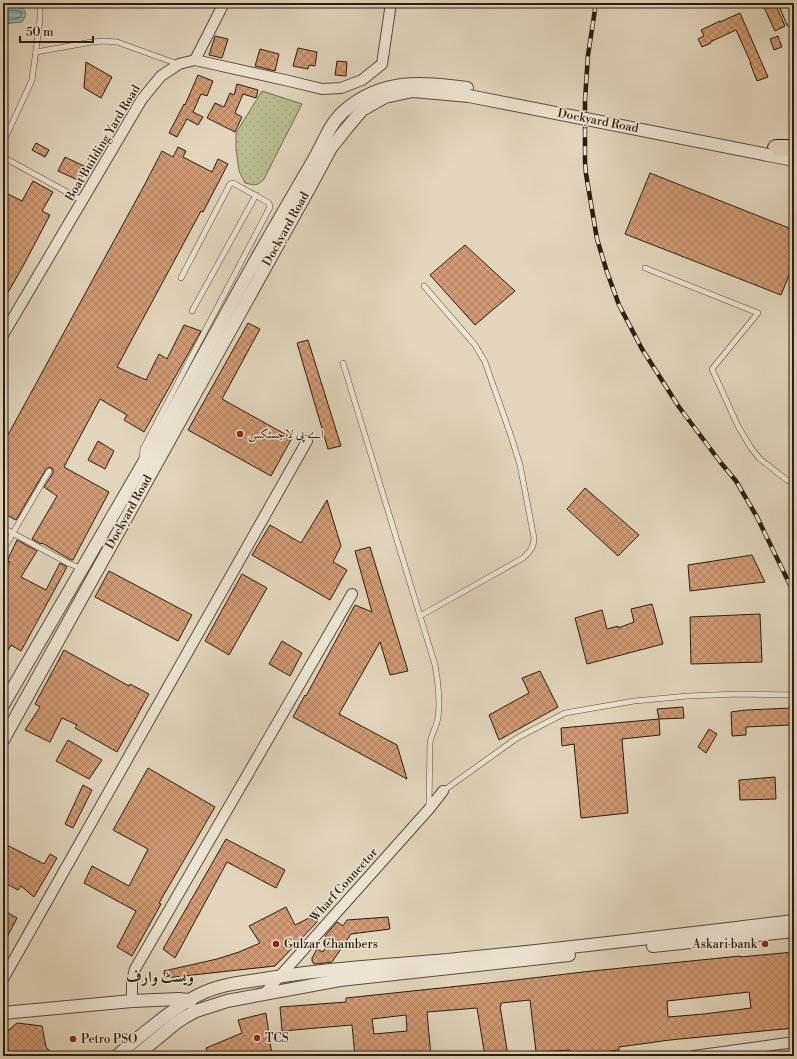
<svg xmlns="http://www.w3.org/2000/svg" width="797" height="1059" viewBox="0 0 797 1059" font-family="'Libre Bodoni',Amiri,serif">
	<defs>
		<pattern id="grass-dots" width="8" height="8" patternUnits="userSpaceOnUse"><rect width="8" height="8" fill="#b9bc8d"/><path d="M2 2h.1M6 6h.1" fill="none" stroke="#9fa179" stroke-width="1.8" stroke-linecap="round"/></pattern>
		<pattern id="water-rules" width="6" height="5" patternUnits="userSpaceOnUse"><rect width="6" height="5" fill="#96b8b7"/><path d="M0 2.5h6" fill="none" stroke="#7b9593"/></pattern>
		<pattern id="building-cross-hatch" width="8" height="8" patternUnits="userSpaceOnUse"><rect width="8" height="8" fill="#d19a74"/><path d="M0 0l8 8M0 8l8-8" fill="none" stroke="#aa7d5e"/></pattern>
	</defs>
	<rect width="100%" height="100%" fill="#e2d5bc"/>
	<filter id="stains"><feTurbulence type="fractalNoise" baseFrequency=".005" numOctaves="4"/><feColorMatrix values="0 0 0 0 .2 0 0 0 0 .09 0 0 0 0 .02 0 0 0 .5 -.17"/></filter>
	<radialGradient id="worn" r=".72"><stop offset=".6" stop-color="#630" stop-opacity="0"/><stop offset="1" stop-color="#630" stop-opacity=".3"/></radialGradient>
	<!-- grass -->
	<path fill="url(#grass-dots)" stroke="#726c4e" d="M262,91l40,13 -38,75c-7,8 -10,6 -19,4l-6,-12 -3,-22v-16z"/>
	<!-- water -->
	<path fill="url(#water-rules)" stroke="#6b7a74" d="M3,6l15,1 5,1c4,6 3,8 -1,14l-19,2z"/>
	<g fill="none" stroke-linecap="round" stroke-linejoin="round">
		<!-- shore -->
		<path stroke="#606a64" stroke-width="1" d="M3,10l18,1c3,10 -11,8 -18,9"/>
	</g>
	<!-- building -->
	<g fill="url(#building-cross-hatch)" stroke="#2a1d10" fill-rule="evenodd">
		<polygon points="762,3 775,3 785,26 775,31"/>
		<polygon points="740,13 768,77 757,81 750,63 751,63 736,30 710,42 711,43 702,47 698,39 704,36 701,30 720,21 720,22"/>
		<polygon points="215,36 228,39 222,58 209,55"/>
		<polygon points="778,36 782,47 774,50 770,39"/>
		<polygon points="298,48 317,52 315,66 309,65 308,69 293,66"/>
		<polygon points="260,49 279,54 275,71 255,66"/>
		<polygon points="337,61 347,62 346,76 335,75"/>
		<polygon points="86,62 112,77 101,98 84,88"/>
		<polygon points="198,75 213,81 207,96 201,94 193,112 203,117 198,125 187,119 177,137 169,133 184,104 185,105"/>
		<polygon points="237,84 258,90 256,98 243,94 235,113 242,117 235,132 207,118 215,103 224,107 230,93 234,95"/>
		<polygon points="36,143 49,150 45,157 32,150"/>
		<polygon points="178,147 186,151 183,157 212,172 218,159 228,164 203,212 201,211 117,367 146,380 159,354 167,359 184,325 201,331 144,432 124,420 127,415 100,399 64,467 109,492 73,560 71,560 42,543 41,544 32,539 57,496 44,487 53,473 53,469 49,467 46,469 16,520 3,513 3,444 145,184 162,151 173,157"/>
		<polygon points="65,157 86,167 80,181 58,171"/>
		<polygon points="650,173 794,230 794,263 781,295 625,234"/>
		<polygon points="33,181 53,192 42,211 50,215 22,268 3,301 3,198 6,193 22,201"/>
		<polygon points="465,245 515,291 475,325 430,275"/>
		<polygon points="248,323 260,329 222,399 292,438 271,476 188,430"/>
		<polygon points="308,340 341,446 328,449 297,343"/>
		<polygon points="98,441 114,451 105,469 88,460"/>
		<polygon points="585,488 639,535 618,556 567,509"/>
		<polygon points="327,500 341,546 333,562 347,570 330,600 252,555 270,525 301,543"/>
		<polygon points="17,540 37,551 21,577 46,590 60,563 67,567 21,651 11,645 3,659 3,574 10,562 7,561"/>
		<polygon points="370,547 408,671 390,675 380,642 339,714 397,745 407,779 293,717 305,695 306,696 355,605 372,612 355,551"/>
		<polygon points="752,555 765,582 690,591 688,565"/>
		<polygon points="109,571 192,615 178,641 95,597"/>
		<polygon points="242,574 267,588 229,655 205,641"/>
		<polygon points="652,604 663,644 587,664 575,618 602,610 607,629 618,626 618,628 634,622 631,609"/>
		<polygon points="760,614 762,662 691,664 690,617"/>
		<polygon points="282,641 302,653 290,676 269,664"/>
		<polygon points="64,650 129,686 130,684 149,694 117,752 75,728 77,725 62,718 50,742 25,730 40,707 35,704"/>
		<polygon points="540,671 558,707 499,740 489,715 529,693 522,678"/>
		<polygon points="683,707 684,718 659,719 657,709"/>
		<polygon points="791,708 791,725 746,727 746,735 732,736 731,712 746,710"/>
		<polygon points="659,719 660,735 622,739 628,813 581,818 574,744 562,746 561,728"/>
		<polygon points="709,729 717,734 706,753 698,747"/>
		<polygon points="68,740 102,760 89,779 56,761"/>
		<polygon points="148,768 215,807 159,903 161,904 132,956 117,947 136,911 84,883 92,866 129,886 148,849 113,830"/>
		<polygon points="775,777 776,799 740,800 739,780"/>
		<polygon points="83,785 92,790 73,828 65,824"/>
		<polygon points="226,839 285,870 276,888 227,862 175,958 163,949"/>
		<polygon points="3,843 44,864 50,854 57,858 34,897 21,886 18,890 3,882"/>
		<polygon points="286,907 295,925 313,916 318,921 275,966 165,978 164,971 217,959 239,952 260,943 249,926"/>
		<polygon points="3,910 17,918 3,945"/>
		<polygon points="388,917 390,929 351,934 332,962 316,964 314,964 312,961 312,958 317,949 323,952 330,940 325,936 337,922 343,926 347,920"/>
		<path d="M794,952v76l-124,12 -51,7v3l-49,6v-6l-34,2 -6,-52 -29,3v3h-1l8,50h-23l-8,-48 -50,4 4,44h-76l-3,-31 -70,6 -2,-24 66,-5v-4l161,-17 85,-10 148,-15v1zM749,992l2,16 -47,6 -36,3 -1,-16zM406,1015l1,16 -33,3 -2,-15z"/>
		<polygon points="266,1013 272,1056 209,1056 206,1048 242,1033 238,1020"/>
		<polygon points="17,1023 42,1026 46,1047 54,1056 3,1056 3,1035"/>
	</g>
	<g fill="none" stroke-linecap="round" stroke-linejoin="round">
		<defs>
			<g id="service">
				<polyline points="36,52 92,42 104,41 117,42 178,64"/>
				<polyline points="3,143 32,80 40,20 40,3"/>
				<polyline points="3,157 83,201"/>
				<polyline points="645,268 758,313 712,369 738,426 751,448 760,459 787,480 794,483"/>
				<polyline points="192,311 256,195"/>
				<path d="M343,363l92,302c3,15 6,42 2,57 -2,7 -6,14 -7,21l-1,63"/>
				<polyline points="142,458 143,449 270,207 269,203 233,183 230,184 181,278"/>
				<polyline points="3,528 68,563 82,569"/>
				<polyline points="3,550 49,471"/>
				<path d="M420,616l103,-58c7,-6 11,-11 11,-20l-14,-73 -9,-29 -26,-74 -10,-17 -51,-59"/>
				<polyline points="443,791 517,738 565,713 634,701 688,696 738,694 794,695"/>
			</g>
			<g id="minor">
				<polyline points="195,60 224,3"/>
				<polyline points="3,335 142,99 161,76 179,64 195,60 289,81 322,89 341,88 362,80 382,64 391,3"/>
				<polyline points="3,979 307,441"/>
				<polyline points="264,994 429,809 443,791"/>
				<polyline points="132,1001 132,981 135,969 352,594"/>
				<polyline points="694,1056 794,1042"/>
			</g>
			<g id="tertiary">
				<polyline points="768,155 794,160"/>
				<path d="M3,705c49,-85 99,-170 148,-255 30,-55 61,-110 91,-165 23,-42 47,-83 71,-124 10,-17 16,-36 30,-49 38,-34 77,-30 124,-24"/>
				<polyline points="3,740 311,185 331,148 346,129 362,110 385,97 413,91 469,96"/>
				<polyline points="653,946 794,931"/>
				<polyline points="3,1013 132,1001 179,999 189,1000 190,1002"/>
				<path d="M117,1056c13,-12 27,-23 41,-34 14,-11 30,-23 47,-30 19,-8 39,-10 59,-13 57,-10 114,-13 172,-18 119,-11 239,-26 358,-40"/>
				<polyline points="136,1056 176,1023 185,1017 196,1011 227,1001 340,980 569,955"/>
			</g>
			<g id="trunk">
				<polyline points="787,3 794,20"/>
				<polyline points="776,148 794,148"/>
			</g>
		</defs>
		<!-- service casing -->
		<use href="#service" stroke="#584b3b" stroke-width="6"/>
		<!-- minor casing -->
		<use href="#minor" stroke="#584b3b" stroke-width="12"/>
		<!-- tertiary casing -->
		<use href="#tertiary" stroke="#584b3b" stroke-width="14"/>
		<!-- trunk casing -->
		<use href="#trunk" stroke="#2a1d10" stroke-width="18"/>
		<!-- service -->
		<use href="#service" stroke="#ece4d3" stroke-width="5"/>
		<!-- minor -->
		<use href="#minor" stroke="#ece4d3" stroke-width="10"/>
		<!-- tertiary -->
		<use href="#tertiary" stroke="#ece4d3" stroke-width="12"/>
		<!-- trunk -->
		<use href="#trunk" stroke="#e2d5bc" stroke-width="16"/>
		<defs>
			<polyline id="rail" points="596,3 588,55 585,100 585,162 586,174 597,239 607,272 619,305 642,349 679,407 721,463 736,481 757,517 794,593"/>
		</defs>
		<!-- rail casing -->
		<use href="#rail" stroke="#2a1d10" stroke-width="4.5"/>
		<!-- rail -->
		<use href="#rail" stroke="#ece4d3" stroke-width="3" stroke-dasharray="9" stroke-linecap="butt"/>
		<defs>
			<polyline id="tertiary-bridge" points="469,96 768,155"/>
		</defs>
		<!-- tertiary-bridge casing -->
		<use href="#tertiary-bridge" stroke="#584b3b" stroke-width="14" stroke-linecap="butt"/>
		<!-- tertiary-bridge -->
		<use href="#tertiary-bridge" stroke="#ece4d3" stroke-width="12"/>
	</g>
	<!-- markers -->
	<g fill="#8f2418" stroke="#ece4d3" stroke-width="1.5">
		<circle cx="240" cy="434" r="4"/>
		<circle cx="276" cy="944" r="4"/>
		<circle cx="765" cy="944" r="4"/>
		<circle cx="257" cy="1038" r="4"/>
		<circle cx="73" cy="1039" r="4"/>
	</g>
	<g text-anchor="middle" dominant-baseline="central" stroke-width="3" stroke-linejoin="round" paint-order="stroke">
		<!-- street labels -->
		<g font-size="12" fill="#2a1d10" stroke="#ece4d3">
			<text transform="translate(598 121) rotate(11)">Dockyard Road</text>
			<text transform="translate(103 143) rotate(-59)">Boat Building Yard Road</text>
			<text transform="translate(286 229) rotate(-61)">Dockyard Road</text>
			<text transform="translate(129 512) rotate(-61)">Dockyard Road</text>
			<text transform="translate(344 885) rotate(-48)">Wharf Connector</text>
		</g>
		<!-- poi labels -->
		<g font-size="12" fill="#2a1d10" stroke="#ece4d3" text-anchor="start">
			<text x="248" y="434">اے پی لاجسٹکس</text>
			<text x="284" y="944">Gulzar Chambers</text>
			<text x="757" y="944" text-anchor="end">Askari bank</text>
			<text x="265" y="1038">TCS</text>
			<text x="81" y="1039">Petro PSO</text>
		</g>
		<!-- district labels -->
		<g font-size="16" font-weight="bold" fill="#2a1d10" stroke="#ece4d3">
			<text x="160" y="977">ویسٹ وارف</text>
		</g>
	</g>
	<!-- margin -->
	<rect width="797" height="1059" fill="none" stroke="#e2d5bc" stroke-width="16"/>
	<rect x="4" y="4" width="789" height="1051" fill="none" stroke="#2a1d10" stroke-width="2"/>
	<rect x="8" y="8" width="781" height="1043" fill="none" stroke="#2a1d10"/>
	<!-- scale -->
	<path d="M20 36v6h73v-6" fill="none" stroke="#2a1d10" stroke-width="2"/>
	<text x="26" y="36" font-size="12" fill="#2a1d10" stroke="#ece4d3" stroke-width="3" paint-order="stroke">50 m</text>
	<rect width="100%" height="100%" filter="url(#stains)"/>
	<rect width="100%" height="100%" fill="url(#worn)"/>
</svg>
